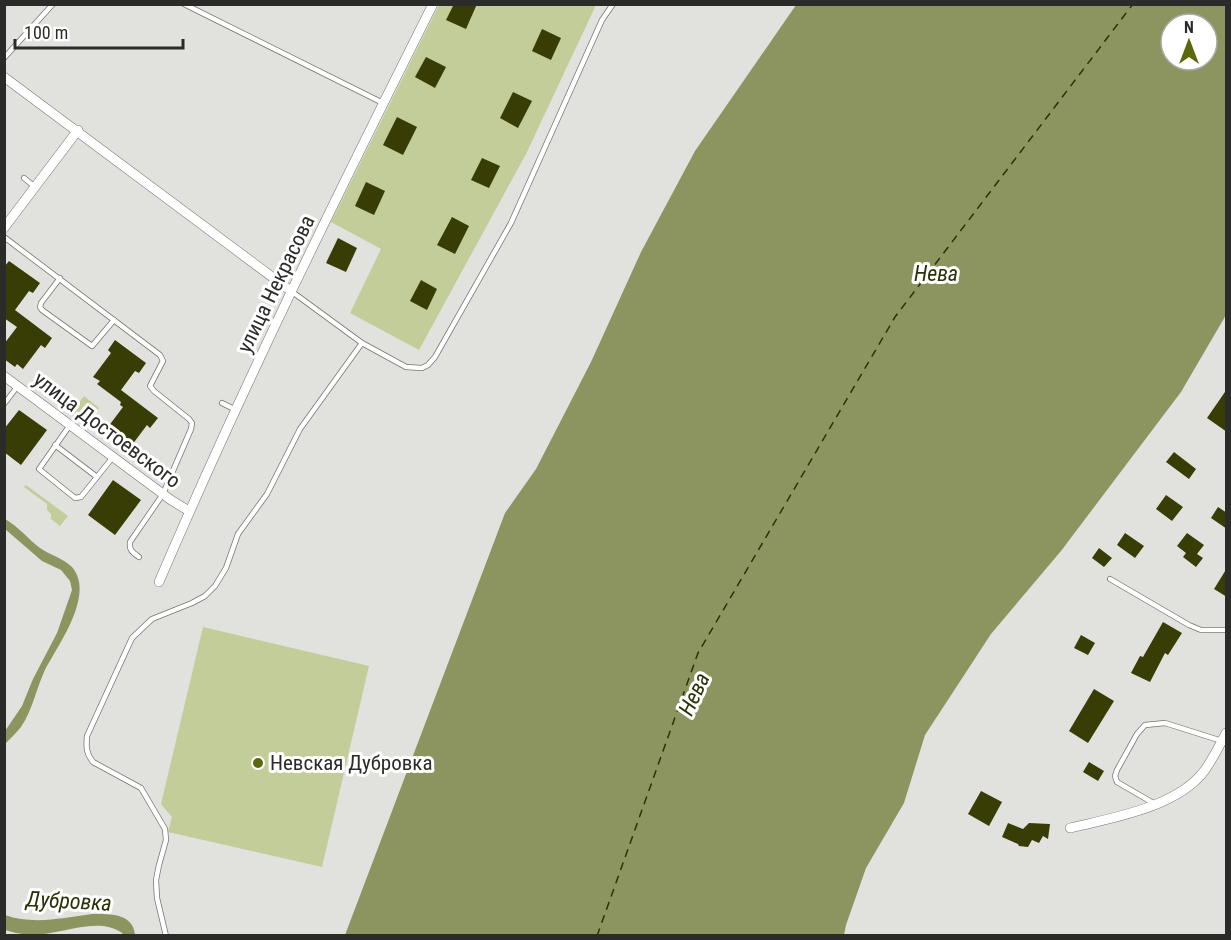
<svg xmlns="http://www.w3.org/2000/svg" width="1231" height="940" viewBox="0 0 1231 940" font-family="'Roboto Condensed',sans-serif">
	<rect width="100%" height="100%" fill="#e1e2de"/>
	<!-- green -->
	<g fill="#c3cd99">
		<polygon points="439,5 596,5 526,154 419,350 350,313 381,249 331,222"/>
		<polygon points="84,396 99,408 86,425 70,414"/>
		<polygon points="26,485 68,516 60,526 51,519 51,514 47,510 47,504 24,487"/>
		<polygon points="203,627 369,666 322,867 168,832 172,817 161,804"/>
	</g>
	<!-- water -->
	<g fill="#8c9560" fill-rule="evenodd">
		<path d="M796,5h430v310l-45,77 -120,159 -70,83 -66,101 -21,68 -38,65 -20,57 -2,10h-499l160,-422 31,-44 55,-107 50,-110 54,-101zM1171,24h36v36h-36z"/>
		<path d="M5,519c13,7 23,20 35,29 10,7 23,10 32,19 24,28 -15,79 -28,105 -8,18 -12,39 -23,55 -5,6 -11,12 -16,17v-13l17,-25 11,-27 24,-46 15,-43 -2,-9 -9,-11 -19,-9 -37,-32z"/>
		<path d="M92,914c18,0 41,-1 43,21h-12l-1,-2c-27,-18 -64,4 -94,2 -8,-1 -16,-3 -23,-5v-15c28,10 58,3 87,-1z"/>
	</g>
	<g fill="none" stroke-linecap="round" stroke-linejoin="round">
		<!-- ferry -->
		<polyline stroke="#2c3106" stroke-width="1.5" stroke-dasharray="8 6" stroke-linecap="butt" points="597,936 698,653 895,317 1133,4"/>
	</g>
	<!-- building -->
	<g fill="#373d05">
		<polygon points="454,4 477,4 466,29 446,20"/>
		<polygon points="542,29 561,38 551,60 532,51"/>
		<polygon points="426,57 446,67 435,88 415,77"/>
		<polygon points="513,92 532,101 518,128 500,118"/>
		<polygon points="397,117 417,127 403,155 383,145"/>
		<polygon points="482,158 500,166 489,188 471,180"/>
		<polygon points="366,182 385,191 374,215 355,206"/>
		<polygon points="452,217 469,226 455,254 437,245"/>
		<polygon points="338,238 357,248 346,272 326,263"/>
		<polygon points="9,261 40,283 33,293 29,291 15,310 52,338 45,348 41,345 23,369 17,364 15,367 4,359 4,344 17,327 4,318 4,267"/>
		<polygon points="421,280 437,289 427,310 410,301"/>
		<polygon points="115,340 146,363 139,373 135,371 121,390 158,418 150,428 147,425 129,449 123,444 120,447 109,438 111,435 105,431 123,407 120,405 121,402 97,384 100,381 93,377 111,353 108,350"/>
		<polygon points="1227,389 1227,432 1207,418"/>
		<polygon points="19,410 47,430 21,465 4,452 4,429"/>
		<polygon points="1174,452 1196,469 1189,479 1166,462"/>
		<polygon points="113,480 141,500 115,535 88,515"/>
		<polygon points="1166,495 1183,507 1172,521 1156,509"/>
		<polygon points="1218,507 1227,513 1227,529 1211,518"/>
		<polygon points="1125,533 1144,546 1135,558 1117,545"/>
		<polygon points="1187,533 1204,545 1197,554 1203,558 1196,567 1183,557 1186,553 1177,546"/>
		<polygon points="1099,548 1112,558 1104,567 1092,558"/>
		<polygon points="1227,568 1227,597 1214,589"/>
		<polygon points="1163,622 1182,633 1168,655 1165,653 1150,682 1131,673 1140,656 1143,657"/>
		<polygon points="1081,635 1095,643 1088,655 1074,648"/>
		<polygon points="1094,689 1114,701 1088,743 1069,731"/>
		<polygon points="1089,762 1104,771 1098,781 1083,772"/>
		<polygon points="981,791 1002,802 989,826 968,814"/>
		<polygon points="1008,823 1023,829 1029,823 1050,824 1048,839 1043,836 1039,843 1032,840 1028,847 1019,846 1018,844 1002,837"/>
	</g>
	<g fill="none" stroke-linecap="round" stroke-linejoin="round">
		<defs>
			<g id="service">
				<polyline points="184,4 383,103"/>
				<polyline points="4,58 53,4"/>
				<polyline points="24,178 35,187"/>
				<path d="M4,237l156,118 3,6 -13,25 4,5 35,28 3,4 -1,6 -28,65 -33,48c-1,8 2,10 9,15"/>
				<polyline points="60,278 41,303 40,307 42,310 92,346 114,320"/>
				<polyline points="291,291 362,343 406,367 422,368 428,365 435,357 511,223 602,20 613,4"/>
				<polyline points="222,403 236,410"/>
				<polyline points="4,404 17,387"/>
				<polyline points="70,425 39,469 75,498 81,497 113,457"/>
				<polyline points="55,445 97,477"/>
				<polyline points="1110,579 1189,625 1201,630 1226,630"/>
				<polyline points="1155,804 1117,782 1115,776 1117,770 1137,734 1145,725 1165,723 1222,741"/>
				<path d="M166,936l-9,-38 -1,-18 3,-15 7,-25 -1,-11 -24,-41 -48,-26c-7,-9 -7,-15 -6,-26l45,-98 20,-19 40,-16 13,-7 10,-10 11,-18 12,-34 29,-40 33,-65 62,-86"/>
			</g>
			<g id="minor">
				<polyline points="4,77 291,291"/>
				<polyline points="4,228 78,130"/>
				<polyline points="4,376 171,500 189,511"/>
				<path d="M159,582c84,-196 178,-387 274,-578"/>
				<path d="M1070,828c42,-10 108,-21 135,-58 8,-12 15,-25 21,-37"/>
			</g>
		</defs>
		<!-- service casing -->
		<use href="#service" stroke="#757571" stroke-width="6"/>
		<!-- minor casing -->
		<use href="#minor" stroke="#757571" stroke-width="10"/>
		<!-- service -->
		<use href="#service" stroke="#fff" stroke-width="4.5"/>
		<!-- minor -->
		<use href="#minor" stroke="#fff" stroke-width="9"/>
	</g>
	<!-- markers -->
	<circle fill="#5d680c" stroke="#fff" stroke-width="2" cx="258" cy="763" r="6"/>
	<g text-anchor="middle" dominant-baseline="central" stroke-width="6" stroke-linejoin="round" paint-order="stroke">
		<!-- street labels -->
		<g font-size="21" fill="#2b2b2a" stroke="#fff">
			<text transform="translate(276 284) rotate(-64)">улица Некрасова</text>
			<text transform="translate(107 430) rotate(37)">улица Достоевского</text>
		</g>
		<!-- poi labels -->
		<g font-size="21" fill="#2b2b2a" stroke="#fff" text-anchor="start">
			<text x="270" y="763">Невская Дубровка</text>
		</g>
		<!-- water labels -->
		<g font-size="22" font-style="italic" fill="#2c3106" stroke="#fff">
			<text x="936" y="273">Нева</text>
			<text transform="translate(694 694) rotate(-65)">Нева</text>
			<text transform="translate(69 901) rotate(3)">Дубровка</text>
		</g>
	</g>
	<!-- border -->
	<rect width="1231" height="940" fill="none" stroke="#2b2b2a" stroke-width="12"/>
	<!-- north arrow -->
	<g transform="translate(1189 42)"><circle r="28" fill="#ffffff" stroke="#aaaaaa" stroke-width="1.5"/>
	<path d="M0-4.5L10 22L0 15L-10 22Z" fill="#5d680c"/>
	<text y="-9" font-size="16" font-weight="bold" text-anchor="middle" fill="#2b2b2a">N</text>
	</g>
	<!-- scale -->
	<path d="M15 39v9h168v-9" fill="none" stroke="#2b2b2a" stroke-width="3"/>
	<text x="24" y="39" font-size="18" fill="#2b2b2a" stroke="#ffffff" stroke-width="4.5" paint-order="stroke">100 m</text>
</svg>
